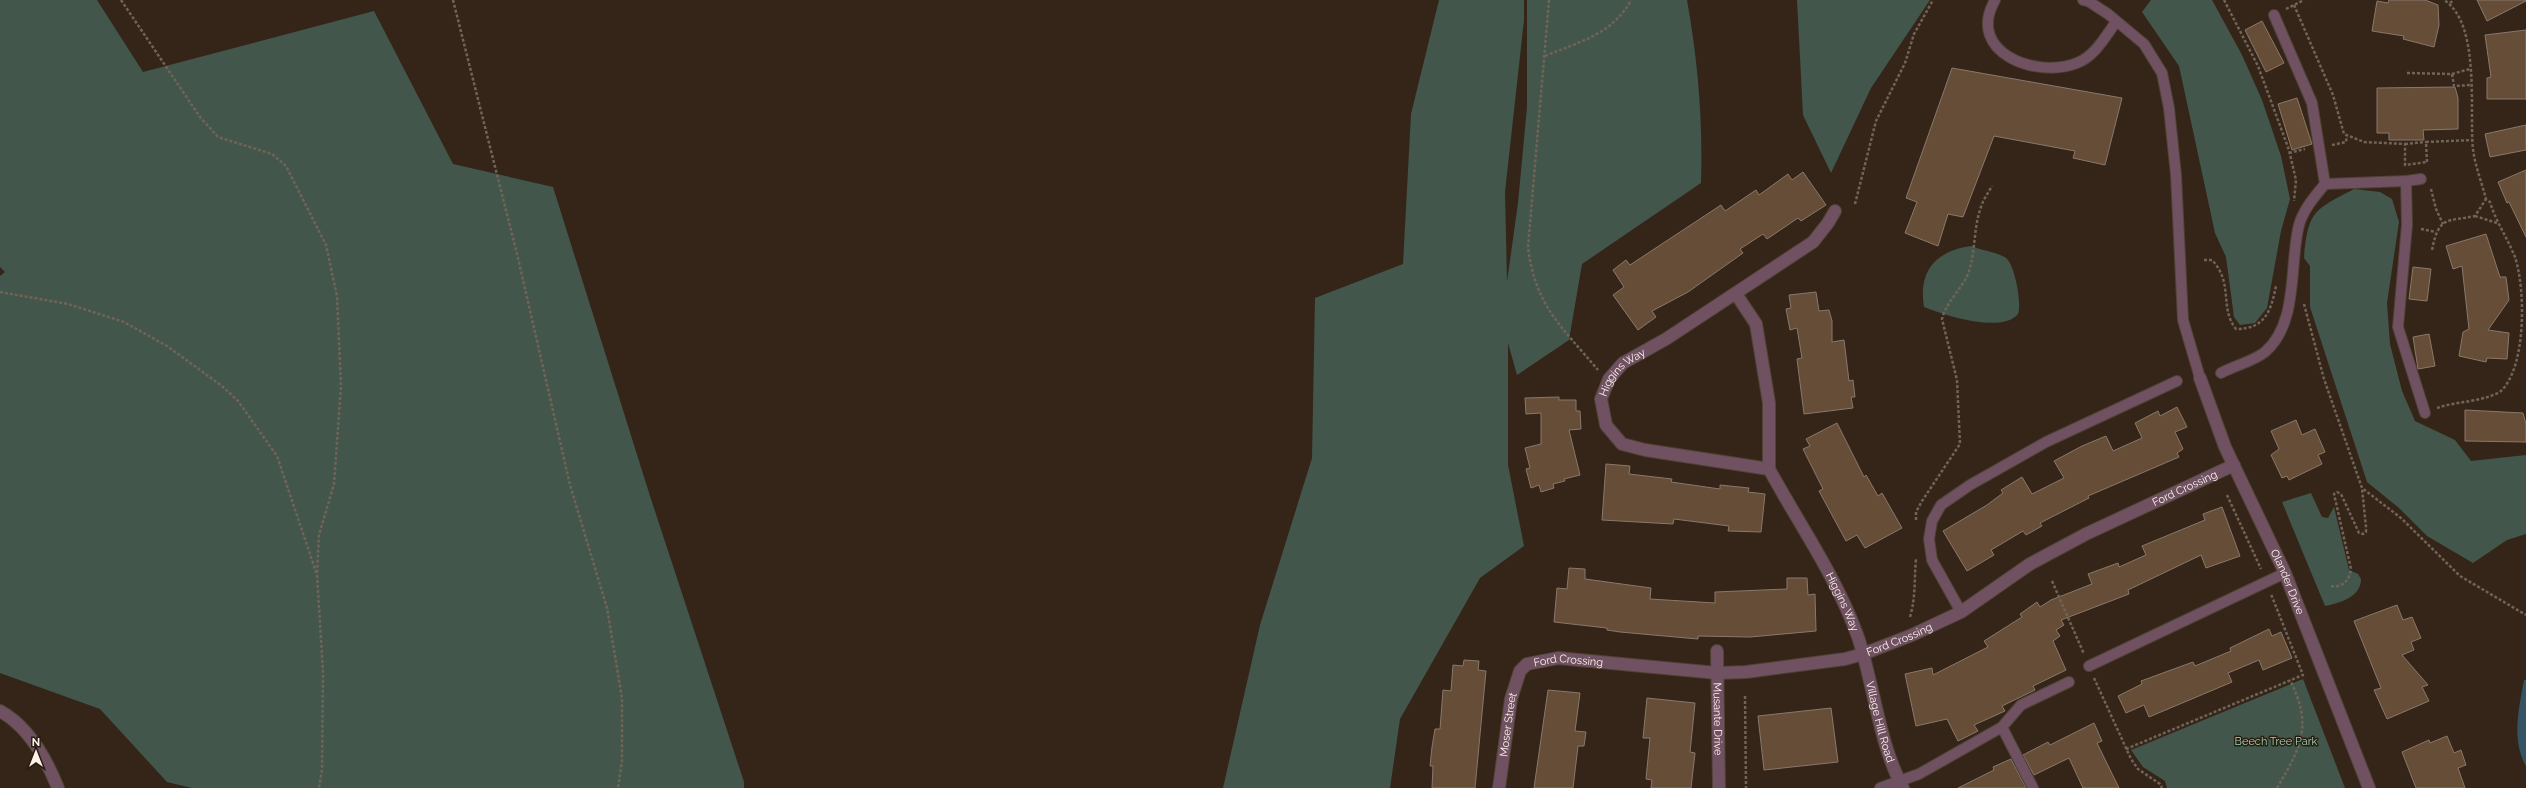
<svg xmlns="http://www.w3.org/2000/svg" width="2526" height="788" viewBox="0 0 2526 788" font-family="Raleway,sans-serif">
	<rect width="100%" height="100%" fill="#342518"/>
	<!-- green -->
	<g fill="#43564b">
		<polygon points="0,0 97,0 143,72 374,11 453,164 553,187 650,496 744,782 744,788 192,788 167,782 100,709 0,673 0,276 5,272 0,267"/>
		<path d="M1439,0h85v20l-19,172 2,90 11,-79 9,-96v-107h160c11,61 16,121 14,183l-119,81 -13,76 -52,35 -9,-32v122l16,81 -44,32 -80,141 -10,69h-167l37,-163 52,-167 3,-160 88,-34 8,-150z"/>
		<polygon points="1797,0 1930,0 1871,88 1831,173 1803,115"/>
		<polygon points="2151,0 2212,0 2242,55 2262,100 2281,156 2290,199 2281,231 2267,308 2255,323 2240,325 2234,317 2226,257 2215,233 2179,66 2142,12"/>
		<path d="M2354,189l26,3 12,7 7,23 -12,81 3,41 12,47 13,30 40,19 16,21 55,-6v79l-19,6 -34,23 -46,-27 -28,-28 -32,-26 -57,-175v-41l-6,-8c4,-47 10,-48 50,-69z"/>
		<path d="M1971,246c9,4 29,7 35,12 9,7 16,46 12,56 -16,20 -74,1 -94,-7 -6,-35 11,-56 47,-61z"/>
		<path d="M2311,493l11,24 6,1 6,-11 15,63 9,4 3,5c0,18 -21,24 -36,27l-43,-104z"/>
		<polygon points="2303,679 2345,788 2167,788 2165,781 2143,767 2131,750"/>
	</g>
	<!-- water -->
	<path fill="#345464" d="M2524,680h2v86c-15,-26 -7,-58 -2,-86z"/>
	<!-- building -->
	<g fill="#654d38" stroke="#8a786a">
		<polygon points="2389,0 2425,0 2438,5 2439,25 2434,47 2403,39 2404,36 2372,31 2377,1 2388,3"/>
		<polygon points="2477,0 2526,0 2526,1 2487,21"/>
		<polygon points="2262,21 2284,63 2266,72 2245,30"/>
		<polygon points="2526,30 2526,99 2487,99 2487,78 2491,77 2485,35"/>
		<polygon points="1952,68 2122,98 2105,165 2073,158 2075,151 1994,136 1963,217 1948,214 1938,246 1905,233 1917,202 1906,198"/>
		<polygon points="2455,87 2458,98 2458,129 2423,130 2424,140 2389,140 2389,133 2377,133 2377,88"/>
		<polygon points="2297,98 2312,144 2292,150 2278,104"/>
		<polygon points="2526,125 2526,150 2490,157 2485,134"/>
		<polygon points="2526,170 2526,237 2509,202 2507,203 2498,182"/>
		<polygon points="1803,172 1826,205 1801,221 1798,218 1767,239 1763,234 1740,249 1743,253 1688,292 1652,311 1656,317 1638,330 1613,295 1624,287 1613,270 1626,260 1630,265 1721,205 1725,211 1756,190 1759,195 1788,174 1792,180"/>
		<polygon points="2486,234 2500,277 2506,277 2509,300 2488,330 2509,333 2507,359 2487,358 2486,362 2459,356 2463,332 2469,329 2462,266 2453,269 2446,246"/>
		<polygon points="2413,267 2431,269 2427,301 2409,299"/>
		<polygon points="1816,292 1819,311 1829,310 1832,321 1832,342 1844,340 1849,381 1853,380 1855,397 1851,397 1853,408 1804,414 1797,359 1802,358 1797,328 1790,330 1786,309 1791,308 1789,295"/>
		<polygon points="2429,334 2435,366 2418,369 2413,337"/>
		<polygon points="1559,397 1559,400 1576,400 1576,411 1580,411 1581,429 1569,430 1580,475 1564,479 1565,481 1553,484 1554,488 1541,492 1539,485 1531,488 1526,469 1530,468 1525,448 1541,444 1541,413 1526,414 1525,398"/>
		<polygon points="2177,407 2187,427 2175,432 2183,449 2177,453 2179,457 2088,496 2089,498 2040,523 2042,526 2026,535 2023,531 1991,550 1994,555 1967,571 1943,531 1987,505 2003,493 2001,490 2022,477 2032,494 2064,478 2054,461 2082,446 2106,436 2113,451 2142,438 2135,423 2158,411 2160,416"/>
		<polygon points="2465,410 2523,413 2526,424 2526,442 2465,441"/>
		<polygon points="2296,420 2302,435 2315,429 2325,452 2318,455 2322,464 2289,480 2287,476 2282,478 2271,455 2279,449 2271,431"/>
		<polygon points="1837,423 1864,477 1866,475 1878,496 1882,493 1902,528 1865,548 1857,535 1846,541 1819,491 1823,489 1803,449 1810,446 1806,439"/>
		<polygon points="1606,464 1630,466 1629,474 1672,479 1671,482 1720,489 1720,485 1749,488 1748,492 1765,494 1761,532 1728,531 1729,526 1674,519 1673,524 1602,520"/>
		<polygon points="2222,507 2240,556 2206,568 2201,555 2128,590 2129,594 2061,620 2064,625 2056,630 2060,636 2053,641 2066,670 2033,686 2035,690 2002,706 2005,711 1974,725 1978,731 1958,741 1947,719 1916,726 1905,674 1932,668 1933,675 1988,647 1984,641 2022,617 2020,614 2037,602 2040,607 2051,600 2092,584 2088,574 2118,563 2119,567 2146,555 2142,546 2205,520 2203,514"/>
		<polygon points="1569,568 1585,569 1585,579 1651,588 1650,599 1715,603 1715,592 1787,589 1787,578 1807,578 1808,595 1815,594 1816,631 1750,637 1698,636 1698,639 1620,632 1607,630 1607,628 1554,622 1557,588 1567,589"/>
		<polygon points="2397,605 2403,620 2412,617 2421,638 2411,642 2414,650 2402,655 2428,685 2422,687 2429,701 2387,719 2374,690 2381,688 2354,621"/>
		<polygon points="2269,629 2272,636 2281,632 2292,658 2263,670 2259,660 2228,673 2232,682 2149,717 2144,705 2126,713 2118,696 2142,684 2141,681 2193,662 2195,666 2231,651 2230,648"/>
		<polygon points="1464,660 1479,661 1478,670 1486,671 1475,788 1432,788 1433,766 1430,766 1432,747 1435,729 1440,729 1443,690 1451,691 1453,665 1463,666"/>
		<polygon points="1548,690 1580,693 1575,731 1586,732 1584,746 1578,746 1573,788 1534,788"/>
		<polygon points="1647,698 1695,703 1690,752 1695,753 1691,788 1651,788 1652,780 1646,779 1650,738 1643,738"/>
		<polygon points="1831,708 1838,762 1764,770 1758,716"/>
		<polygon points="2094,723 2102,741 2097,743 2119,788 2083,788 2069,758 2034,775 2023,755 2048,742 2050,745"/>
		<polygon points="2447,736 2454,753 2461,750 2466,765 2458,768 2465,788 2416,788 2402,752 2429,740 2430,743"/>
		<polygon points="2011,759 2026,788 1958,788 1994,770 1993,767"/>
	</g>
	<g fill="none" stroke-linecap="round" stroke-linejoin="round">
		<defs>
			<g id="service">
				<path d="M1995,0c-30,53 42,79 82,63 18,-7 28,-26 39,-41"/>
				<polyline points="2083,0 2088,1 2108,14 2144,44 2162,73 2169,108 2176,175 2183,320 2200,378"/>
				<polyline points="2274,15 2312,103 2325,184"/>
				<polyline points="2406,181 2421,179"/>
				<path d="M2221,373c13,-7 33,-12 44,-21 34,-29 24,-88 34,-127 4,-15 16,-29 26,-41l81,-3 1,44 -9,102 27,86"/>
				<polyline points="1961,612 1932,560 1929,539 1932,521 1941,505 1970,485 2046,442 2177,381"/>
				<polyline points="2089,666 2285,573"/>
				<polyline points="2002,727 2021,705 2069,682"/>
				<polyline points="1880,788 1919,774 2002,727 2033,788"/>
			</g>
			<g id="minor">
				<path id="s1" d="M1736,294l20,30 13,79v66l-124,-19 -23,-6 -16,-19 -5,-26 8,-20 14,-16 43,-24 147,-97 15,-19 7,-12"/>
				<path id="s2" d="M2200,378l25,69 60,126 84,215"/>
				<path id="s3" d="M1769,469c30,55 68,109 89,168 16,48 21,107 45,151"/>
				<path id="s4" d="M1717,651l2,137"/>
				<path id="s5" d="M1499,788l12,-89 9,-28 7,-7 31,-6 159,15 29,-1 99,-13 18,-5 49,-19 49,-23 69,-48 56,-30 148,-69"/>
			</g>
			<path id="tertiary" d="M0,711c29,16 46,47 58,77"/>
		</defs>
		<!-- service casing -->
		<use href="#service" stroke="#504235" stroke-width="12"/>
		<!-- minor casing -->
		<use href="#minor" stroke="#504235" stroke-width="14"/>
		<!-- tertiary casing -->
		<use href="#tertiary" stroke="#504235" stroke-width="14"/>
		<!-- path -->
		<g stroke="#706357" stroke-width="2.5" stroke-dasharray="3 2" stroke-linecap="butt">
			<polyline points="121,0 200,117 218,137 272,154 286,166 326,245 337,296 341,386 334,484 319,535 317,574"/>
			<polyline points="453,0 518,258 570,485 607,608 622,698 622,761 618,788"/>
			<path d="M1549,0l-21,247c7,59 34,80 70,123"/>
			<polyline points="2224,0 2258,66 2289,150 2296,180 2294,201"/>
			<polyline points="2450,3 2454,0"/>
			<polyline points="2294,5 2333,95 2344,134 2364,142 2405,144 2405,165 2427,162"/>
			<polyline points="2286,9 2304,0"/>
			<path d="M1545,56c34,-14 68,-22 86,-56"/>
			<polyline points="2407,73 2452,74 2470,69"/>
			<polyline points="2452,74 2454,86 2472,85"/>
			<polyline points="2405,144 2426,142"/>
			<polyline points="2332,145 2346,142 2347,135"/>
			<polyline points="2289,153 2305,149"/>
			<polyline points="2427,162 2426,142 2473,140"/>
			<polyline points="2431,189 2436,209 2443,224"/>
			<polyline points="1855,204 1876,121 1905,63 1914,34 1933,0"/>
			<polyline points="2475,216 2497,223"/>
			<polyline points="2421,229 2436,232"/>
			<path d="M2432,250c7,-35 15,-28 43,-34l11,-17"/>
			<path d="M2204,260h8c22,23 7,48 24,69 29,0 35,-18 40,-43"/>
			<polyline points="0,292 68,304 124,322 167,346 222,386 238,401 277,456 317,575 323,672 322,770 319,788"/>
			<polyline points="2304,304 2324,379 2362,488 2401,518 2460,576 2526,615"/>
			<path d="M2437,408c20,-7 47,-6 64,-17 25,-24 25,-100 14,-134 -8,-20 -19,-35 -25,-55l-4,-3c-4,-16 -11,-33 -13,-50 -4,-38 8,-125 -29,-149"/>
			<polyline points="2227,495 2261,569"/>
			<path d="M1916,520v-8l6,-11 38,-57 -3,-64 -15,-61c4,-17 19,-29 26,-45 8,-22 5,-45 13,-67 2,-7 7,-14 11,-21"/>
			<polyline points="2052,581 2084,654"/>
			<path d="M2331,586c11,2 19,-6 20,-17l-17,-75 3,-2 4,2 18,39 4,1 3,-2v-5l-4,-39"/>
			<path d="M1910,617c6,-21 4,-37 6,-58"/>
			<polyline points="2094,678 2131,759 2138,769 2160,784 2162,788"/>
			<polyline points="1745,696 1746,788"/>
			<polyline points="2126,749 2303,675 2271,594"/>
			<path d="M2277,788c24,-41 36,-62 13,-108"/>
		</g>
		<!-- service -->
		<use href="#service" stroke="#705161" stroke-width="10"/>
		<!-- minor -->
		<use href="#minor" stroke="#705161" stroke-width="12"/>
		<!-- tertiary -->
		<use href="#tertiary" stroke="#705161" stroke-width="12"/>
	</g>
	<g text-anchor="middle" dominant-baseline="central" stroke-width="3" stroke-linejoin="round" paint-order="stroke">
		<!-- street labels -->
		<g font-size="11" fill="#fcf2ea" stroke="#291b0f">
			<text stroke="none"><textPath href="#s1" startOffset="418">Higgins Way</textPath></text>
			<text stroke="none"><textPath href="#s5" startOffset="831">Ford Crossing</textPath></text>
			<text stroke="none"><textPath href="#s2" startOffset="222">Olander Drive</textPath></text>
			<text stroke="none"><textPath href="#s3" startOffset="152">Higgins Way</textPath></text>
			<text stroke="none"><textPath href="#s5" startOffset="507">Ford Crossing</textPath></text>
			<text stroke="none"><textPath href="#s5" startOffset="171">Ford Crossing</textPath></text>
			<text stroke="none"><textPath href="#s4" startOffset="68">Musante Drive</textPath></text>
			<text stroke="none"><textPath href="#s3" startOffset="278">Village Hill Road</textPath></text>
			<text stroke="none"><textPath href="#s5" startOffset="64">Moser Street</textPath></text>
		</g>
		<!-- park labels -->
		<g font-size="11" fill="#9ed9b8" stroke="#291b0f">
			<text x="2276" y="741">Beech Tree Park</text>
		</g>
	</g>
	<!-- north arrow -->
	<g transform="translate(36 752)" stroke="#291b0f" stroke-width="3" paint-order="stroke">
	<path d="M0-3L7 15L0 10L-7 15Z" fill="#fcf2ea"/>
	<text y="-6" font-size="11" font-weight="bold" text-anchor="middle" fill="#fcf2ea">N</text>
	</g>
</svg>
